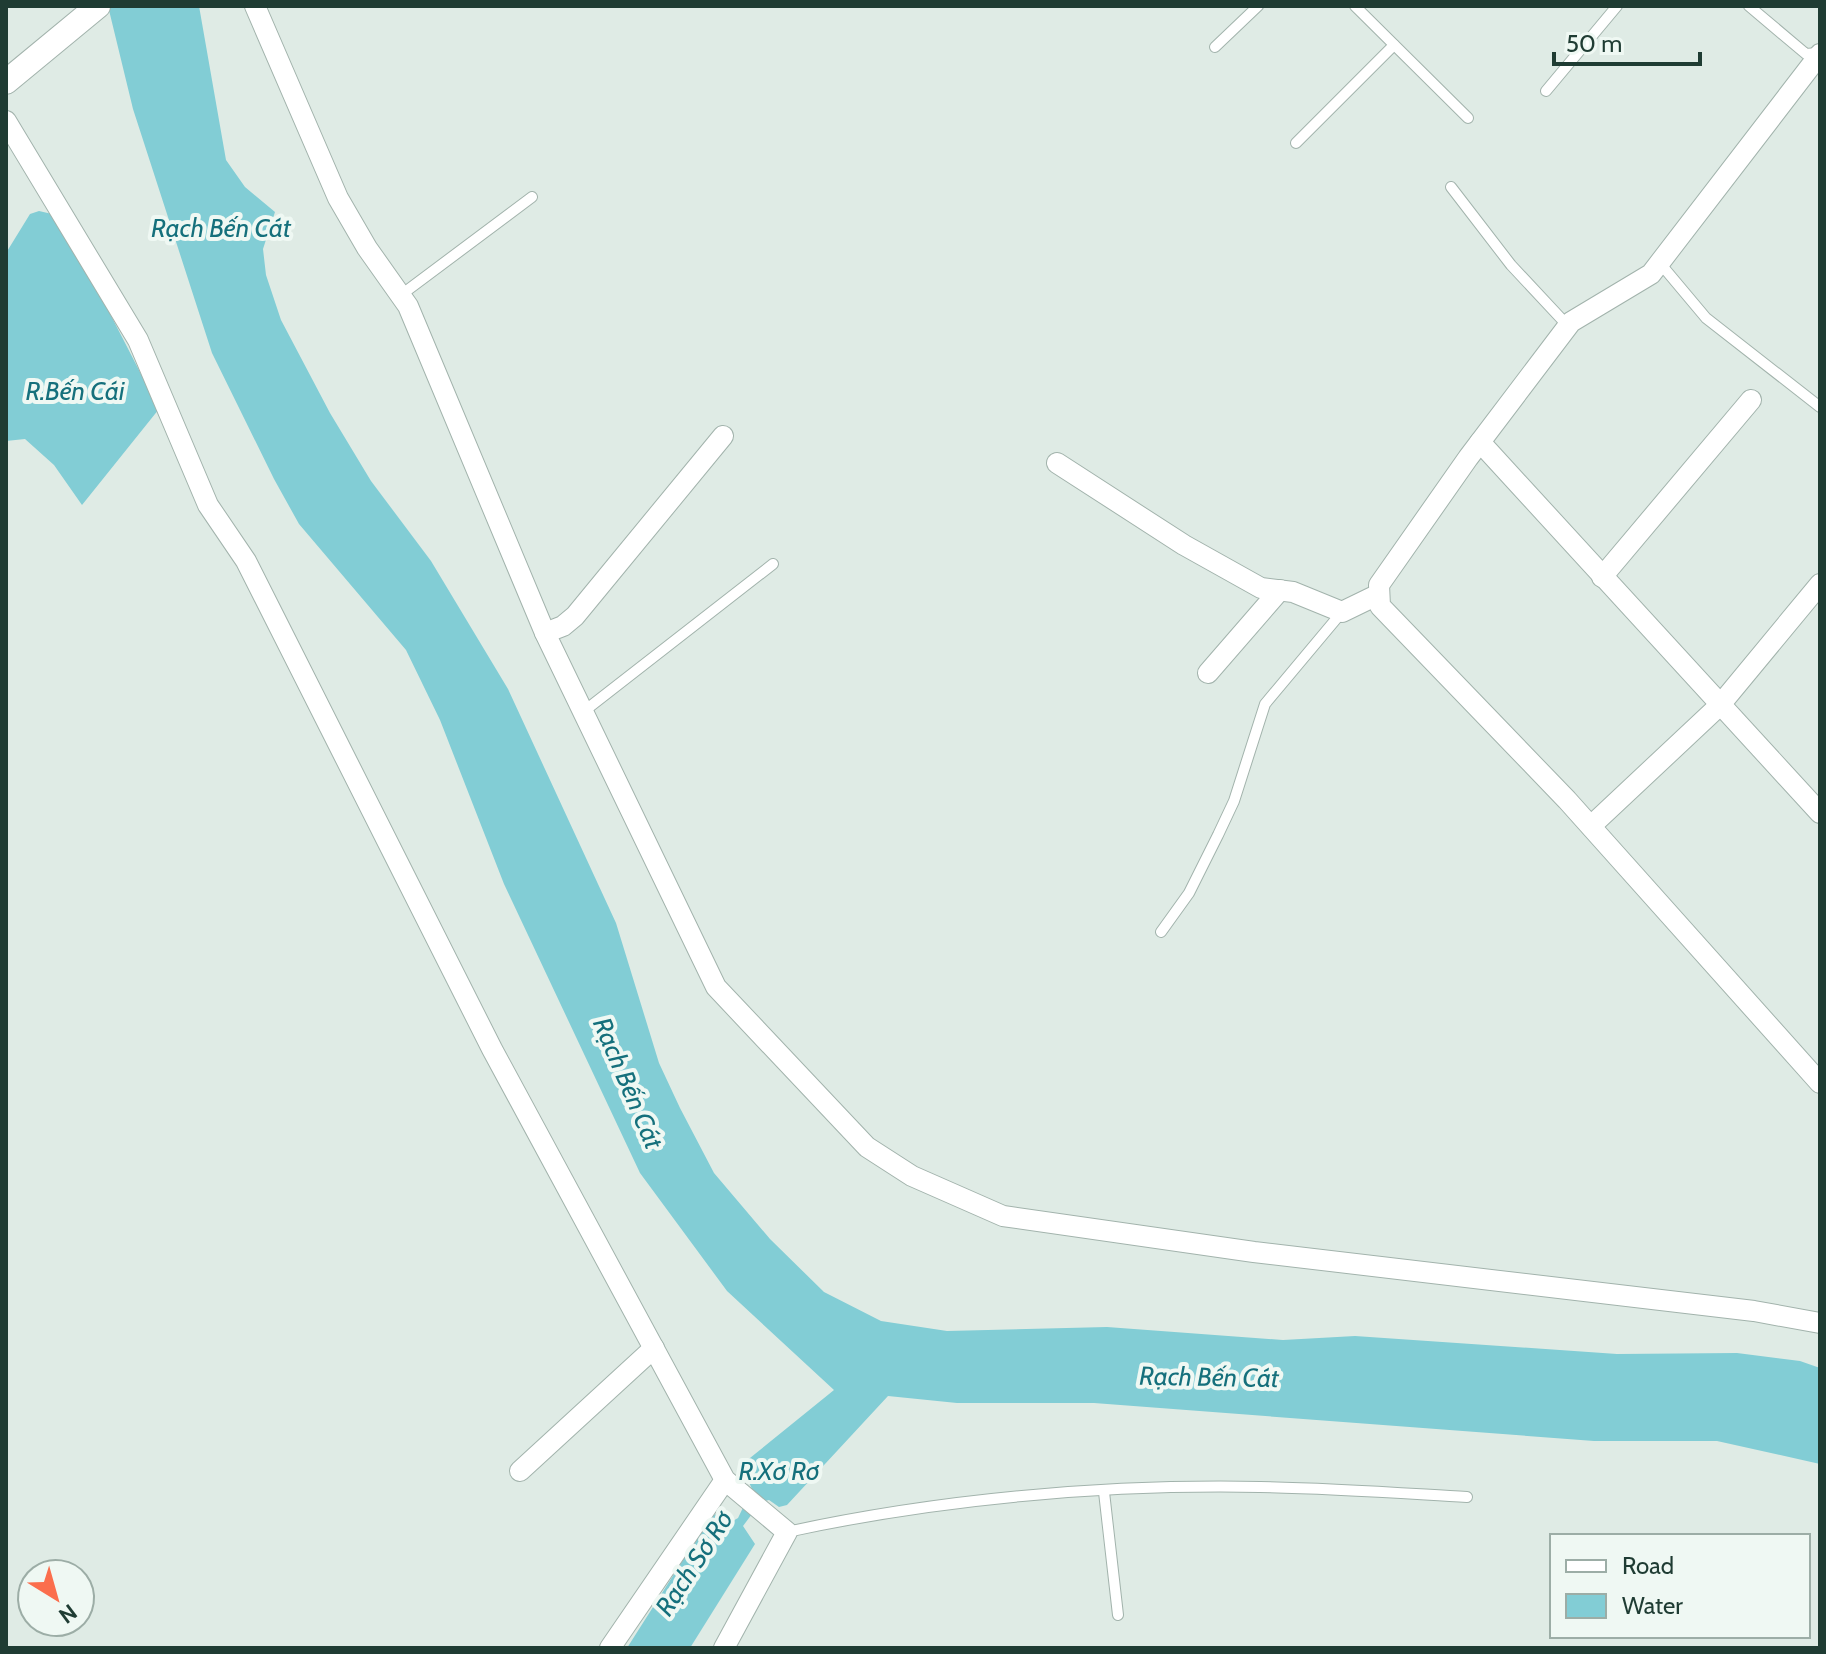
<svg xmlns="http://www.w3.org/2000/svg" width="1826" height="1654" viewBox="0 0 1826 1654" font-family="Cabin,sans-serif">
	<rect width="100%" height="100%" fill="#dfebe5"/>
	<!-- water -->
	<g fill="#82cdd5">
		<polygon points="108,6 199,6 226,160 245,187 275,212 263,249 266,275 281,320 330,413 371,481 431,561 508,689 616,923 659,1063 680,1108 714,1173 770,1239 824,1292 881,1321 947,1331 1107,1327 1283,1340 1355,1336 1617,1354 1737,1353 1800,1361 1820,1368 1820,1464 1717,1441 1594,1441 1094,1403 957,1403 888,1396 787,1505 779,1507 769,1500 761,1502 743,1526 755,1544 690,1648 627,1648 711,1516 717,1514 731,1522 738,1518 752,1489 743,1469 745,1462 834,1390 727,1291 640,1173 504,884 440,720 406,650 299,524 274,479 212,353 133,109"/>
		<polygon points="39,211 52,214 68,232 159,409 82,505 54,465 25,439 6,441 6,253 30,214"/>
	</g>
	<g fill="none" stroke-linecap="round" stroke-linejoin="round">
		<defs>
			<g id="service">
				<polyline points="1355,6 1468,118"/>
				<polyline points="1749,6 1806,54 1818,53"/>
				<polyline points="1215,47 1258,6"/>
				<polyline points="1546,91 1617,6"/>
				<polyline points="1296,143 1394,45"/>
				<polyline points="1451,187 1511,265 1568,326"/>
				<polyline points="1659,262 1706,318 1820,407"/>
				<polyline points="401,295 532,197"/>
				<polyline points="583,712 773,564"/>
				<polyline points="1161,932 1189,893 1218,835 1234,801 1265,704 1342,612"/>
				<polyline points="1104,1492 1118,1615"/>
				<path d="M787,1532c152,-33 317,-48 473,-45 69,1 138,6 207,10"/>
			</g>
			<g id="minor">
				<polyline points="255,6 338,198 367,248 408,306 545,633 716,987 867,1147 912,1176 1003,1216 1254,1252 1754,1311 1820,1323"/>
				<polyline points="1820,54 1651,274 1571,322 1468,458 1379,585 1380,606 1567,800 1820,1083"/>
				<polyline points="6,121 138,340 208,505 246,561 492,1049 725,1480 787,1532 724,1648"/>
				<polyline points="1480,442 1820,813"/>
				<polyline points="1057,463 1184,545 1261,588 1293,592 1342,612 1377,595"/>
				<polyline points="1602,577 1751,400"/>
				<polyline points="545,633 563,626 575,616 723,436"/>
				<polyline points="1208,673 1280,590"/>
				<polyline points="1591,826 1720,705 1820,584"/>
				<polyline points="520,1471 654,1348"/>
				<polyline points="610,1648 725,1480"/>
			</g>
			<polyline id="tertiary" points="6,82 98,6"/>
		</defs>
		<!-- service casing -->
		<use href="#service" stroke="#a2b3ac" stroke-width="12"/>
		<!-- minor casing -->
		<use href="#minor" stroke="#a2b3ac" stroke-width="22"/>
		<!-- tertiary casing -->
		<use href="#tertiary" stroke="#a2b3ac" stroke-width="26"/>
		<!-- service -->
		<use href="#service" stroke="#fff" stroke-width="10"/>
		<!-- minor -->
		<use href="#minor" stroke="#fff" stroke-width="20"/>
		<!-- tertiary -->
		<use href="#tertiary" stroke="#fff" stroke-width="24"/>
	</g>
	<g text-anchor="middle" dominant-baseline="central" stroke-width="8" stroke-linejoin="round" paint-order="stroke">
		<!-- water labels -->
		<g font-size="26" font-style="italic" fill="#15707c" stroke="#eff8f3">
			<text x="221" y="228">Rạch Bến Cát</text>
			<text x="75" y="391">R.Bến Cái</text>
			<text transform="translate(628 1083) rotate(67)">Rạch Bến Cát</text>
			<text transform="translate(1209 1377) rotate(1)">Rạch Bến Cát</text>
			<text x="779" y="1471">R.Xơ Rơ</text>
			<text transform="translate(694 1563) rotate(-57)">Rạch Sơ Rơ</text>
		</g>
	</g>
	<!-- border -->
	<rect width="1826" height="1654" fill="none" stroke="#1f3c33" stroke-width="16"/>
	<!-- legend -->
	<rect x="1550" y="1534" width="260" height="104" fill="#eff8f3" stroke="#9cada6" stroke-width="2"/>
	<rect x="1566" y="1560" width="40" height="12" fill="#ffffff" stroke="#9cada6" stroke-width="2"/>
	<text x="1622" y="1574" font-size="24" fill="#1f3c33">Road</text>
	<rect x="1566" y="1594" width="40" height="24" fill="#82cdd5" stroke="#9cada6" stroke-width="2"/>
	<text x="1622" y="1614" font-size="24" fill="#1f3c33">Water</text>
	<!-- north arrow -->
	<g transform="translate(56 1598) rotate(143)"><circle r="38" fill="#eff8f3" stroke="#9cada6" stroke-width="2"/>
	<path d="M0-6L14 30L0 20L-14 30Z" fill="#fb6e4d"/>
	<text y="-12" font-size="22" font-weight="bold" text-anchor="middle" fill="#1f3c33">N</text>
	</g>
	<!-- scale -->
	<path d="M1554 52v12h146v-12" fill="none" stroke="#1f3c33" stroke-width="4"/>
	<text x="1566" y="52" font-size="24" fill="#1f3c33" stroke="#eff8f3" stroke-width="6" paint-order="stroke">50 m</text>
</svg>
